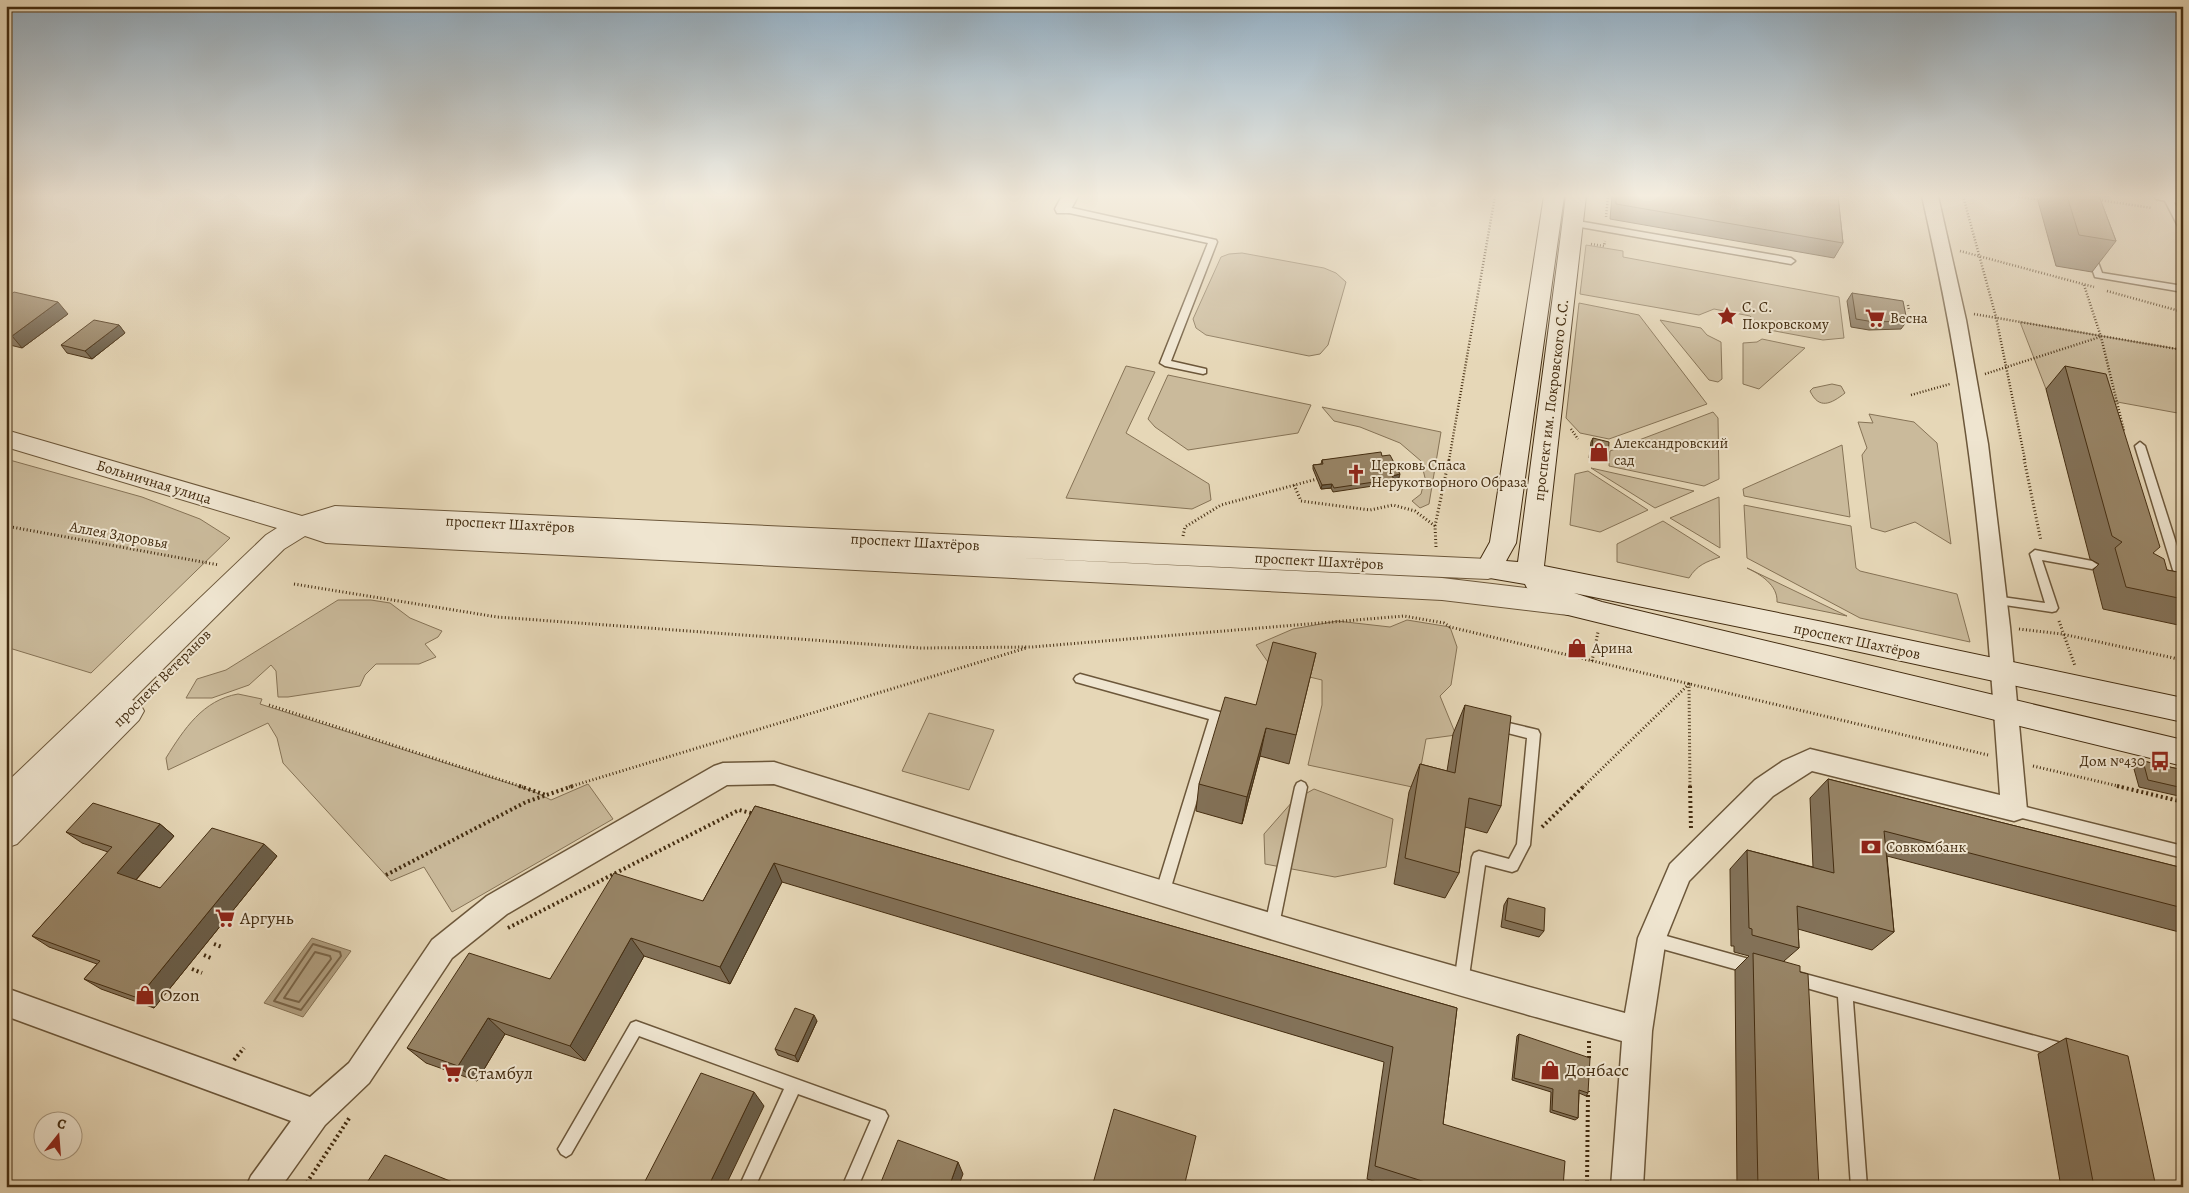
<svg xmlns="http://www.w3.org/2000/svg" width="2189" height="1193" viewBox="0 0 2189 1193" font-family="Alegreya,serif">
	<rect width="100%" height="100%" fill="#e6d7b7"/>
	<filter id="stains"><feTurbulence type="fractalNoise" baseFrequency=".004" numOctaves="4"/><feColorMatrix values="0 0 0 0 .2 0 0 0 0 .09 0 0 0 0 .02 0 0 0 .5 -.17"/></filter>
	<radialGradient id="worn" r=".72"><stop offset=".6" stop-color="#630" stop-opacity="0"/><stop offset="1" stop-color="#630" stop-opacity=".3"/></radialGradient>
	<!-- green -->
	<g fill="#caba9b" stroke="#867356">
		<polygon points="1586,245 1623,251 1623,257 1839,297 1844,338 1823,340 1764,329 1750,316 1714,309 1699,315 1580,294"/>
		<polygon points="1242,253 1324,268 1336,273 1346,282 1328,345 1320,354 1309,356 1206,335 1196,328 1193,319 1221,257 1229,254"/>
		<polygon points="1579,303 1639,315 1707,404 1609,439 1580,433 1566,418"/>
		<polygon points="1660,320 1701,328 1707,335 1721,342 1722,379 1718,382 1709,380"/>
		<polygon points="2020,322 2183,350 2183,414 2046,389"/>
		<polygon points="1762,339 1805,348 1759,389 1743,384 1743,343 1757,342"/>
		<polygon points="1126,366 1155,372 1126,433 1209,484 1211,500 1192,509 1066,498"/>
		<polygon points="1168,375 1311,405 1298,433 1188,450 1155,427 1148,419"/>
		<path d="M1832,384l9,2 4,7c-14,11 -26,17 -35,-2l3,-3z"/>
		<polygon points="1322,407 1441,432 1429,504 1420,508 1412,501 1421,494 1425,478 1421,461 1400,443 1360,427 1334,421"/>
		<polygon points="1713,412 1718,418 1719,479 1704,486 1609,466 1610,451"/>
		<polygon points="1869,414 1914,422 1937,443 1951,544 1915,522 1885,532 1871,528 1862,455 1867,448 1858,422 1873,423"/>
		<polygon points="1842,445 1850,517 1744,496 1743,489"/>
		<polygon points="6,459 142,497 200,519 230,538 91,673 6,647"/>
		<polygon points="1591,468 1694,491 1655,508"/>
		<polygon points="1588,471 1648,510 1600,532 1570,525 1575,474"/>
		<polygon points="1719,497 1720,548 1670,518"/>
		<polygon points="1744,505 1851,526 1856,568 1860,571 1957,594 1970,642 1860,618 1747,558"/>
		<path d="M1663,521l57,36c-14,5 -23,8 -31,21l-72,-16v-18z"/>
		<path d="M1747,568l100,48 -70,-14c1,-17 -17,-28 -30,-34z"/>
		<polygon points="338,600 371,600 390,603 410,618 442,631 438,637 425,644 436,657 419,664 376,664 365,675 360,686 288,697 278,697 276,671 271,665 249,685 212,698 186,698 197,679 226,670"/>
		<polygon points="1407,620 1450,627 1457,647 1451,685 1440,696 1456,735 1426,739 1417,788 1308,765 1322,705 1322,680 1272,668 1256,645 1293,629 1337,621 1390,627"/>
		<path d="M238,694l24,5 -2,5 273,87 18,9 37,-16 25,35 -161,93 -28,-45 -33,14 -108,-118 -6,-25 -9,-15 -100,47 -2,-12c18,-29 37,-58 72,-64z"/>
		<polygon points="929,713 994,730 969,790 902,771"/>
		<polygon points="1314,789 1393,819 1386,867 1335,877 1265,864 1264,834 1293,801"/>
	</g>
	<!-- water -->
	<polygon fill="#af9d7e" stroke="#847052" points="312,938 351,951 303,1017 264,1003"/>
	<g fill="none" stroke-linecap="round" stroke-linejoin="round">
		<!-- shore -->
		<g stroke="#796447" stroke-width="2">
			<polygon points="313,944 340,952 341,956 301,1010 274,1001"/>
			<polygon points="315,952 330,956 331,959 299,1002 284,998"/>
		</g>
		<defs>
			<g id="service">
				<polygon points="2164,196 2171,197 2183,219 2183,230 2179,228 2163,197"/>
				<polygon points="1063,206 1216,240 1217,242 1171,361 1206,369 1206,373 1203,374 1165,366 1160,363 1208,243 1060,211 1059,209"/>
				<polygon points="1572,220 1791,258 1795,261 1791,264 1569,225 1568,223"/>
				<polygon points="2091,251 2095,254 2102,273 2183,286 2183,292 2095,277 2087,254"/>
				<polygon points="2140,442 2145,446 2183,565 2183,587 2177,583 2135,446"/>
				<polygon points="2035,550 2092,561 2098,565 2092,569 2042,560 2058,608 2056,611 2052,612 1991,603 1989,600 1991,597 1995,596 2045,603 2030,554"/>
				<polygon points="1080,674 1216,711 1220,712 1222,716 1169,894 1167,898 1162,900 1157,898 1155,894 1209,719 1076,682 1074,679 1076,676"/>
				<polygon points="1496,720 1534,729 1538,730 1540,734 1530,845 1517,870 1512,872 1485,865 1468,983 1466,988 1461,990 1456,988 1454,983 1472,857 1474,853 1479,851 1509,859 1517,844 1527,738 1492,729 1490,725 1492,721"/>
				<polygon points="1301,781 1305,783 1307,787 1279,925 1277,930 1272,932 1267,930 1265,925 1295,787 1297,783"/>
				<polygon points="2014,804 2183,846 2183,858 2014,816 2009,814 2008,810 2009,806"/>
				<polygon points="1652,932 1756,961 1761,963 1763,968 1761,973 1756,975 1652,946 1647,944 1645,939 1647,934"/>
				<polygon points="1794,971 2065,1044 2070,1046 2072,1051 2070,1056 2065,1058 1853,1001 1867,1187 1851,1187 1838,997 1789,983 1787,978 1789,973"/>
				<polygon points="636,1021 885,1111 888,1116 858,1187 842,1187 871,1120 798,1094 755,1187 739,1187 784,1089 639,1036 571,1154 566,1157 561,1154 558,1149 561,1144 631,1023"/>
			</g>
			<g id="minor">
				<polygon points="1062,196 1078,196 1069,213 1057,213 1055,209"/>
				<path d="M1922,196h16l28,124 22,124 22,183 17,183 -4,8 -9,3 -202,-50 -39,25 -84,85 -23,57 -14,93 -9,156h-32l11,-146c-285,-78 -566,-168 -848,-257l-47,1 -220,129 -55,44 -83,125 -44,42 -44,62h-35l5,-11 40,-55 -285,-105v-28l304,109 39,-34 83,-123 55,-44 227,-130 9,-3 51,-1c283,87 566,175 851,251l13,-75 32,-74 85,-84 28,-19 27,-12 190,46c-9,-128 -18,-257 -37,-384 -10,-72 -25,-144 -41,-215z"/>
				<polygon points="2154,196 2183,196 2183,204 2156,199"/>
			</g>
			<polygon id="tertiary" points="6,430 302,516 335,506 1488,559 1498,562 1501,569 1498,576 1488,579 1002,557 1442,578 1568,593 1578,596 1582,604 1578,612 1568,615 1442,600 326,543 305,536 284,549 132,700 139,702 144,711 139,720 17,844 6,848 6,783 266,535 277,528 6,447"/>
			<polygon id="secondary" points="1544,196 1564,196 1516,543 1506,561 1518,562 1566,196 1586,196 1544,566 1823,622 2183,698 2183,722 1823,644 1574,593 1602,602 2183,740 2183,766 1568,615 1558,612 1527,588 1525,584 1478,576 1475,569 1490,542"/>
		</defs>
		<!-- service casing -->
		<use href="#service" stroke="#6c573a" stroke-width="3"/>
		<!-- minor casing -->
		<use href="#minor" stroke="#6c573a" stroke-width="3"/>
		<!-- tertiary casing -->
		<use href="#tertiary" stroke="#6c573a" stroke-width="2"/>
		<!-- secondary casing -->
		<use href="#secondary" stroke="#432c10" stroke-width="2"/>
		<!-- path-far2 -->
		<g stroke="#432c10" stroke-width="2.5" stroke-dasharray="1 2" stroke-linecap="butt">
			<polyline points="1963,196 1996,317 2025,460"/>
			<polyline points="2013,196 2042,200"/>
			<polyline points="2099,200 2152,208"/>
			<polyline points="1606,217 1608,196"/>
			<polyline points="1591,244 1604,246 1605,241"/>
			<polyline points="1960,251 2094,287"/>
			<polyline points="2084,285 2101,337 2124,431 2121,432"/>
			<polyline points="2107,291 2183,312"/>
			<polyline points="1908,305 1909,311"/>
			<polyline points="1974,314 2183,350"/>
			<polyline points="1985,374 2100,337"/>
			<polyline points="1911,395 1950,384"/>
			<polyline points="1571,429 1578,439"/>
			<polyline points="1449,460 1495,196"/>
		</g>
		<!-- path-far1 -->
		<g stroke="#432c10" stroke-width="3" stroke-dasharray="1 2.5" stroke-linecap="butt">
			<polyline points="2024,459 2041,541"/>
			<polyline points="1294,485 1301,501 1370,510 1393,505 1415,511 1435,526"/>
			<polyline points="6,526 219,565"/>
			<polyline points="1183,536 1185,527 1221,505 1317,479"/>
			<polyline points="1436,547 1435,526 1449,459"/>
			<polyline points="294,584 497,617 921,648 1032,647 1404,616 1444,623 1450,627 1988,755"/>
			<polyline points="2059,621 2075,666"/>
			<polyline points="2019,629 2062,634 2183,660"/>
			<polyline points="1592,661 1598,632"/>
			<polyline points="269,705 523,787"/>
			<polyline points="2033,766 2122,787"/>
			<polyline points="569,787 1026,648"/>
			<polyline points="1583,787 1689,684 1690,787"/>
		</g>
		<!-- path -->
		<g stroke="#432c10" stroke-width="4" stroke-dasharray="2 3" stroke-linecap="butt">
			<polyline points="519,786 546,795"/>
			<polyline points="1690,786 1691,830"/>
			<polyline points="2117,786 2183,802"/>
			<polyline points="1542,827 1584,786"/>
			<polyline points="386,875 526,802 573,786"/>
			<polyline points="508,928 739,810 755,814"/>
			<polyline points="214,944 222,947"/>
			<polyline points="204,955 213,959"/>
			<polyline points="192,969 202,973"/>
			<polyline points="1589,1041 1589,1059"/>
			<polyline points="234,1060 244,1048"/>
			<polyline points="304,1187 350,1117"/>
			<polyline points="1587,1187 1588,1091"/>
		</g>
		<!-- service -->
		<use href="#service" fill="#efe5d0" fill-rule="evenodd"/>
		<!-- minor -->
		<use href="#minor" fill="#efe5d0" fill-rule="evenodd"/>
		<!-- tertiary -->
		<use href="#tertiary" fill="#efe5d0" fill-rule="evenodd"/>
		<!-- secondary -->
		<use href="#secondary" fill="#efe5d0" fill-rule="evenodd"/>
	</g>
	<!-- wall -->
	<g fill="#837259" stroke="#432c10">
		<polygon points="1612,196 1838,196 1843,243 1834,258 1610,219"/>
		<polygon points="2042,196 2099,196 2116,241 2092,272 2056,266 2038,201"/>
		<polygon points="1852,293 1907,321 1901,329 1869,330 1851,327 1847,301"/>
		<polygon points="6,298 68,314 22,348 6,344"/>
		<polygon points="119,325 125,333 92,359 67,353 61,345"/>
		<polygon points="2065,366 2153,554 2167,570 2183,573 2183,626 2103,609 2093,570 2099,564 2090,559 2046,389"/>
		<polygon points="1593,438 1608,458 1606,462 1589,458 1591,442"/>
		<polygon points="1382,456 1399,478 1394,479 1393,483 1333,492 1331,488 1321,489 1313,469 1313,465 1321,464 1322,460"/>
		<polygon points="1316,653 1289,764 1260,756 1242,824 1196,811 1199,784 1256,705"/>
		<polygon points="1465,705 1501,806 1487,833 1465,827 1459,873 1445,898 1394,884 1409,792 1420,764 1447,771 1453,734"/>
		<polygon points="2143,761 2183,770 2183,797 2139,787 2134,769"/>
		<polygon points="1828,779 2183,868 2183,933 1887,856 1894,932 1872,950 1798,929 1799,948 1784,961 1819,1187 1737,1187 1735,970 1749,956 1734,952 1734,946 1731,946 1730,869 1747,850 1813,867 1810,798"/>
		<polygon points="755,806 1457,1008 1443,1124 1563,1187 1393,1187 1367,1179 1384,1062 782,882 730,984 644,956 585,1061 505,1034 477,1081 426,1063 407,1048 550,979 703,901"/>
		<polygon points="160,824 174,836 136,880 160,888 277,856 154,1008 101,989 84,979 97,964 49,947 32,936 108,852 82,843 66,832"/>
		<polygon points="1508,898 1544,931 1539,937 1501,927 1504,905"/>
		<polygon points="817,1021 798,1062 778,1055 775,1049"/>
		<polygon points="1519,1034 1588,1093 1586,1096 1579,1093 1578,1118 1575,1120 1550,1112 1551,1092 1512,1080 1517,1036"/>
		<polygon points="2066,1038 2156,1187 2061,1187 2038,1054"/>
	</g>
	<!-- shaded-wall -->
	<g fill="#6a5d48" stroke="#432c10">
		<polygon points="58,302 68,314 22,348 12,336"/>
		<polygon points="119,325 125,333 92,359 85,351"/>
		<polygon points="1400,474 1399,478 1391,480 1392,476"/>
		<polygon points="1332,484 1331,488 1321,489 1322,485"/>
		<polygon points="1266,728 1260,756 1242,824 1247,797"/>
		<polygon points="160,824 174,836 132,884 117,873"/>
		<polygon points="264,844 277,856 154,1008 138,998"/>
		<polygon points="774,863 782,882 730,984 720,967"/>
		<polygon points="631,938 644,956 585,1061 570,1046"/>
		<polygon points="814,1015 817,1021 798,1062 795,1056"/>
		<polygon points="488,1018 505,1034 477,1081 458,1066"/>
		<polygon points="754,1092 764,1106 725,1187 708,1187"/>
		<polygon points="958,1162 963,1174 958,1187 949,1187"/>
	</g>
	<!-- building -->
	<g fill="#988567" stroke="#432c10">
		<polygon points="1616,196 1838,196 1843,243 1616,204"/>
		<polygon points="2067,196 2099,196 2116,241 2079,235"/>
		<polygon points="14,292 58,302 12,336 6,335 6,298"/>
		<polygon points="1852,293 1903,301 1907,321 1874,322 1856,319"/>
		<polygon points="94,320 119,325 85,351 61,345"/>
		<polygon points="2065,366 2106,374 2160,547 2153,553 2164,559 2167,570 2183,573 2183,599 2126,587 2115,548 2122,542 2112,536"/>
		<polygon points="1593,438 1609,442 1608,458 1591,454"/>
		<polygon points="1381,452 1382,456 1390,455 1400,474 1392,476 1394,479 1334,488 1332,484 1322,485 1313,465 1323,464 1322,460"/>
		<polygon points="1273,642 1316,653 1296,735 1266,728 1247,797 1199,784 1225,697 1256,705"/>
		<polygon points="1465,705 1511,716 1501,806 1469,798 1459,873 1405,858 1420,764 1455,773"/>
		<polygon points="2143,761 2183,770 2183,788 2148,780"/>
		<polygon points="1828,779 2183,868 2183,908 1884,831 1894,932 1797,906 1799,948 1752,935 1752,929 1749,928 1747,850 1834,873"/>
		<polygon points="93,803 160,824 117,873 160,888 212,828 264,844 138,998 84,979 100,961 32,936 112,847 66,832"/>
		<polygon points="755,806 1457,1008 1443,1124 1565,1161 1563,1187 1441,1187 1375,1166 1393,1047 774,863 720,967 631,938 570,1046 488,1018 458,1066 407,1048 469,953 550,979 614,873 703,901"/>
		<polygon points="1508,898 1545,908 1544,931 1505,920"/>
		<polygon points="1753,953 1800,966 1800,972 1808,974 1819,1187 1758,1187"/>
		<polygon points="795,1008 814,1015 795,1056 775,1049"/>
		<polygon points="1519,1034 1590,1058 1588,1093 1579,1090 1578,1118 1552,1110 1553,1089 1514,1078"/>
		<polygon points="2066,1038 2128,1056 2156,1187 2094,1187"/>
		<polygon points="701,1073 754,1092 708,1187 642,1187"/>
		<polygon points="1114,1109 1196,1136 1184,1187 1092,1187"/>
		<polygon points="898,1140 958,1162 949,1187 879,1187"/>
		<polygon points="385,1155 460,1185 459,1187 364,1187"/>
	</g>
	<!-- sky -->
	<linearGradient id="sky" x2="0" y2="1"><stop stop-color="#91abbe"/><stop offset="0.54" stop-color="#f4eddf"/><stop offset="1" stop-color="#f4eddf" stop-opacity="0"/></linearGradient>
	<rect width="2189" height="363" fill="url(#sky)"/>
	<!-- icons -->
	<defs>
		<symbol id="sight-bare" viewBox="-9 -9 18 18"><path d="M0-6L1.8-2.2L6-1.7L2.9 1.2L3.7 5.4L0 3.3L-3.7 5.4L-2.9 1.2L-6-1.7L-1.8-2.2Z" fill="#8f2418" stroke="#efe5d0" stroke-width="2.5" paint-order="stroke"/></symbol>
		<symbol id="supermarket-bare" viewBox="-9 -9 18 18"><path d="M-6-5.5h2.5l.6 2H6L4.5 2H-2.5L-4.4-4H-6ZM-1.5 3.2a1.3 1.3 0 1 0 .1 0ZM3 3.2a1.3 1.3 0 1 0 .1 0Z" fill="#8f2418" stroke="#efe5d0" stroke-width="2.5" paint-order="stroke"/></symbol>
		<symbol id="shop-bare" viewBox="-9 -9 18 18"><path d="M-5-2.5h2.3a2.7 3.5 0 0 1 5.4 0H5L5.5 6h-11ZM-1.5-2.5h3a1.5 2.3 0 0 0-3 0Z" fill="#8f2418" stroke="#efe5d0" stroke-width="2.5" paint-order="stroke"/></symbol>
		<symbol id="church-bare" viewBox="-9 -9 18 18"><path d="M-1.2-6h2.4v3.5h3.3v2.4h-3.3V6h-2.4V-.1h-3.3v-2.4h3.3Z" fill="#8f2418" stroke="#efe5d0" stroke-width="2.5" paint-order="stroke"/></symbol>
		<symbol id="bus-bare" viewBox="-9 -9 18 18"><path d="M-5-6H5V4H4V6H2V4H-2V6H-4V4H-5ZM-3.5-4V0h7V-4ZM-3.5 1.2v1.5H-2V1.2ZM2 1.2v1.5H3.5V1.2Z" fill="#8f2418" stroke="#efe5d0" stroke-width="2.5" paint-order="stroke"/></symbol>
		<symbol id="bank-bare" viewBox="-9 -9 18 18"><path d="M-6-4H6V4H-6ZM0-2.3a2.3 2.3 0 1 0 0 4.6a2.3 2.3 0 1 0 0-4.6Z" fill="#8f2418" stroke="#efe5d0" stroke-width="2.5" paint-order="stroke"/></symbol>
	</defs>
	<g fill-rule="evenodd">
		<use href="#sight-bare" x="1713" y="302" width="28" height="28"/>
		<use href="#supermarket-bare" x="1861" y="304" width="28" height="28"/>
		<use href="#shop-bare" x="1585" y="438" width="28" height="28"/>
		<use href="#church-bare" x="1342" y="460" width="28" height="28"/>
		<use href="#shop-bare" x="1563" y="634" width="28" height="28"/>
		<use href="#bus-bare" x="2146" y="747" width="28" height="28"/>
		<use href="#bank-bare" x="1857" y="833" width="28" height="28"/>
		<use href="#supermarket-bare" x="211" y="904" width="28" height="28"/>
		<use href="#shop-bare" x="131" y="981" width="28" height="28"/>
		<use href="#shop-bare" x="1536" y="1056" width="28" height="28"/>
		<use href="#supermarket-bare" x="438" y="1059" width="28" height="28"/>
	</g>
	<g text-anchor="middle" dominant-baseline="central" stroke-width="4" stroke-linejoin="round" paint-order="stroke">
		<!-- poi labels -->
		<g font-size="15" fill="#432c10" stroke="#efe5d0" text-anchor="start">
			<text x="1742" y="307">С. С.<tspan x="1742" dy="17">Покровскому</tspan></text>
			<text x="1890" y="318">Весна</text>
			<text x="1614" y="443">Александровский<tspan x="1614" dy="17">сад</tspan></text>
			<text x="1371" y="465">Церковь Спаса<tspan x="1371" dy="17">Нерукотворного Образа</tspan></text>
			<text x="1592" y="648">Арина</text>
			<text x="2145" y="761" text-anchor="end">Дом №430</text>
			<text x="1886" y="847">Совкомбанк</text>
		</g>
		<!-- street labels -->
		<g font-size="15" fill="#432c10" stroke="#efe5d0">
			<text transform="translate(1551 400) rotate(-83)">проспект им. Покровского С.С.</text>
			<text transform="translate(154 482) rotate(17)">Больничная улица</text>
			<text transform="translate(510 524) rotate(3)">проспект Шахтёров</text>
			<text transform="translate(119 535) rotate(10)">Аллея Здоровья</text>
			<text transform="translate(915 542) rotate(3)">проспект Шахтёров</text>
			<text transform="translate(1319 561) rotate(3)">проспект Шахтёров</text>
			<text transform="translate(1857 641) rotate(12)">проспект Шахтёров</text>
			<text transform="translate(162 678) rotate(-45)">проспект Ветеранов</text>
		</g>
		<!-- near-poi labels -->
		<g font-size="18" fill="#432c10" stroke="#efe5d0" text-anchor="start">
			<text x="240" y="918">Аргунь</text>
			<text x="160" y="995">Ozon</text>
			<text x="1565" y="1070">Донбасс</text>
			<text x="467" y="1073">Стамбул</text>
		</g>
	</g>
	<!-- margin -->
	<rect width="2189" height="1193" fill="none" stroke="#e6d7b7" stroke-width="25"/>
	<rect x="8" y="8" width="2174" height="1178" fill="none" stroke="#432c10" stroke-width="2.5"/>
	<rect x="12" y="12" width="2164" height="1168" fill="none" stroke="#432c10"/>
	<!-- north arrow -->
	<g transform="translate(58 1136) rotate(17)"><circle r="24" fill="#efe5d0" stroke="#aa9b83"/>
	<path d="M0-4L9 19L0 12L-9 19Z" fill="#8f2418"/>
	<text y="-8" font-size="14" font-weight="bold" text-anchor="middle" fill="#432c10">С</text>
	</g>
	<rect width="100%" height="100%" filter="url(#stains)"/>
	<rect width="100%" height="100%" fill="url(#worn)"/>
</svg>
